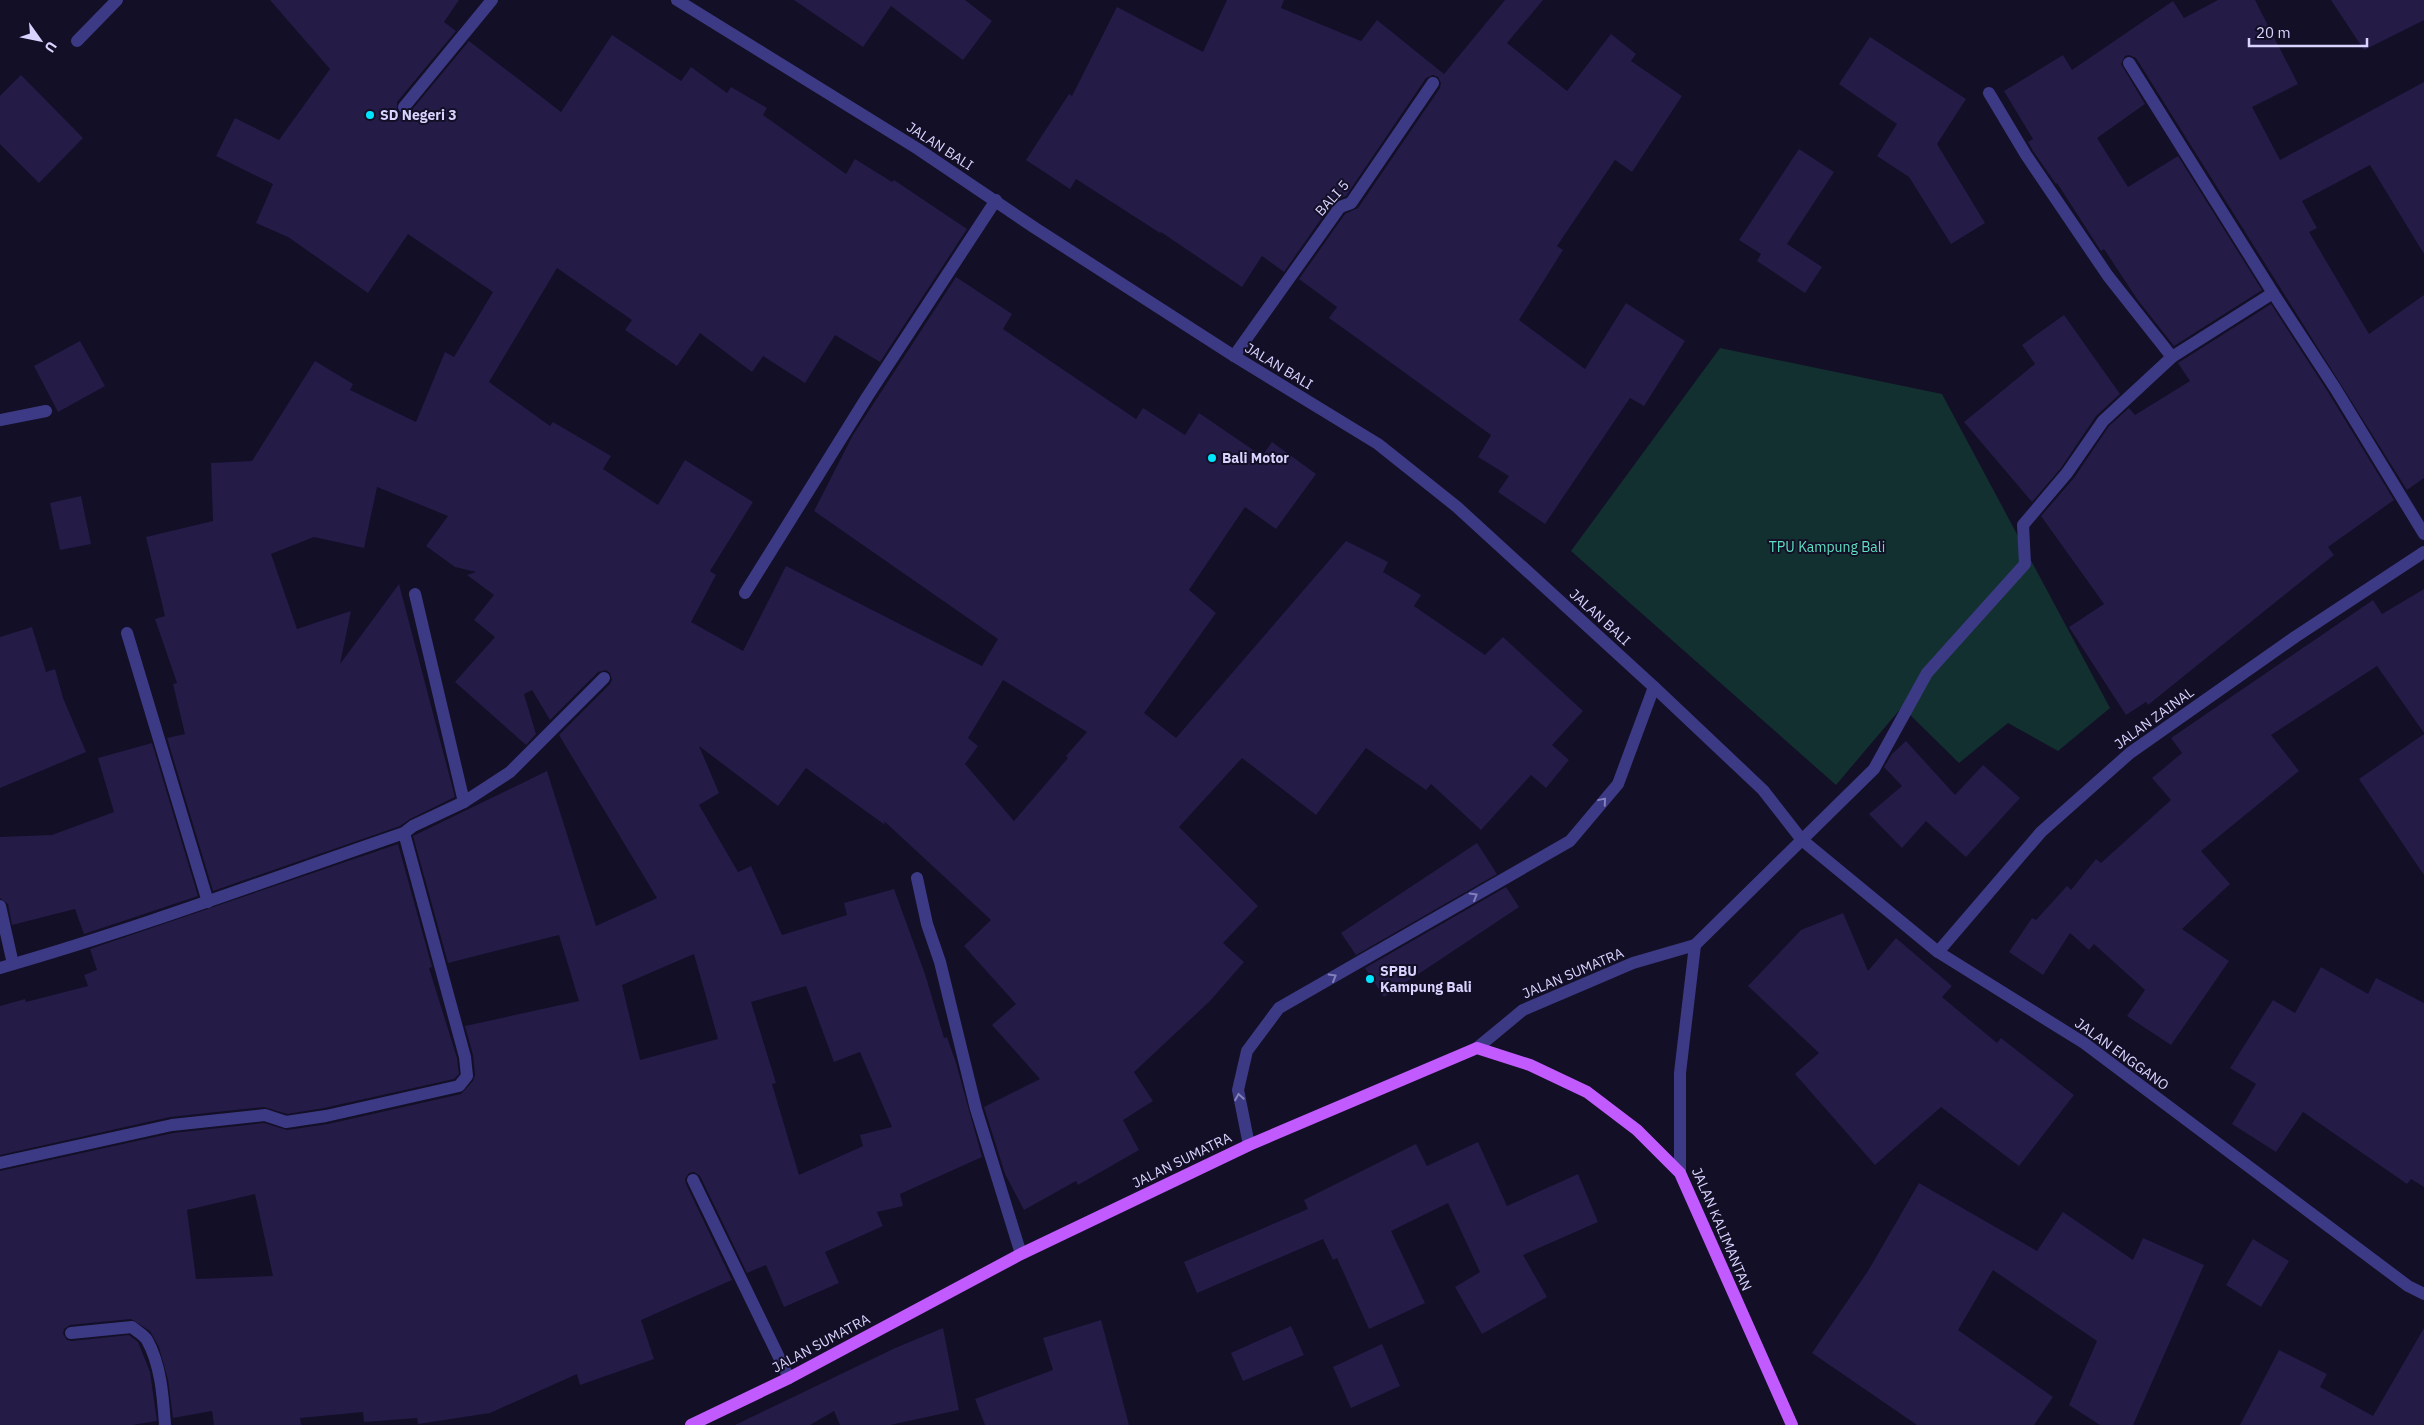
<svg xmlns="http://www.w3.org/2000/svg" width="2424" height="1425" viewBox="0 0 2424 1425" font-family="'IBM Plex Sans',sans-serif">
	<rect width="100%" height="100%" fill="#130f26"/>
	<!-- green -->
	<polygon fill="#12302f" points="1720,348 1942,394 2110,708 2058,751 2008,723 1959,763 1902,707 1836,785 1571,551"/>
	<!-- building -->
	<g fill="#241b47" fill-rule="evenodd">
		<path d="M270,0h189l-15,22 12,9 -59,71v8l6,5 7,-3 59,-71 92,71 51,-77 69,46 10,-14 36,26 4,-6 36,21 -4,7 83,59 9,-15 37,23 2,-2 73,49 -87,133 -45,-27 -30,48 -42,-27 -11,16 -52,-39 -23,33 -52,-36 7,-10 -75,-52 -68,114 61,44 3,-4 58,34 -8,13 55,36 27,-45 68,42 -43,69 6,4 -25,47 52,29 43,-85 196,100 16,-27 -184,-128 39,-76 103,-158 56,37 -9,15 133,90 7,-11 42,27 14,-22 63,43 10,-14 44,32 -40,55 -31,-22 -56,83 27,23 -72,100 32,25 170,-197 42,21 -5,10 38,23 -7,11 71,49 18,-18 80,74 -31,34 17,15 -23,28 -15,-13 -50,55 -50,-46 -5,6 -60,-42 -50,67 -74,-57 -63,69 79,79 -35,37 21,19 -34,39 -76,71 19,29 -30,19 16,30 -61,35 -2,-4 -52,29 -19,-36 -21,-67 56,-28 -48,-54 24,-21 -52,-58 27,-26 -107,-99 1,4 -79,-57 -28,38 -79,-60 20,47 -20,12 39,67 13,-6 31,69 65,-20 -3,-12 50,-14 31,85 19,64 3,-1 9,26 26,94 -82,37 3,12 -26,6 6,14 -58,26 14,31 -55,24 -18,-42 -19,8 -47,-97 -6,-4 -5,1 -4,6 1,5 46,96 -91,40 13,39 -74,26 -3,-11 -87,39 -72,11 -1,-6 -53,4 -1,-10 -63,6 1,7h-87l-2,-14 -39,7 -5,-38 -9,-33 -9,-16 -19,-12 -61,6 -6,4 -1,5 4,6 5,1 57,-6 9,7 12,30 7,49 -25,4h-132v-254l173,-38 91,-10 23,7 41,-6 133,-30 12,-13 2,-6 -2,-20 -8,-29 114,-25 -20,-66 -111,28 -35,-127 134,-65 49,155 61,-28 -98,-163 51,-51 2,-4 -2,-7 -4,-3 -8,2 -48,48 -18,-30 -8,4 12,40 -10,11 -71,-63 40,-45 -21,-17 20,-25 -27,-20 9,-3 -21,-5 -29,-21 22,-30 -71,-29 -13,61 -50,-11 -43,17 26,75 54,-18 -11,53 59,-80 56,213 -45,22 -10,7 -187,65 -46,-153 18,-4 -12,-50 4,-1 -22,-64 10,-3 -19,-79 67,-16 -2,-58 41,-2 63,-100 38,23 -3,6 66,32 29,-70 9,5 39,-65 -85,-58 -40,59 -80,-56 -32,-14 17,-39 -57,-28 19,-38 44,22 51,-71zM1003,680l84,52 -21,24 2,2 -54,63 -49,-57 13,-18 -10,-8zM694,954l24,85 -78,21 -18,-75zM806,986l28,76 26,-10 32,75 -32,8 3,11 -64,29 -27,-91 4,-1 -25,-81zM255,1194l18,82 -77,3 -9,-69z"/>
		<polygon points="794,0 965,0 992,21 963,60 891,6 863,47"/>
		<polygon points="1227,0 1284,0 1281,8 1361,41 1377,20 1444,74 1505,0 1543,0 1507,43 1567,91 1611,34 1636,54 1631,61 1682,96 1632,172 1615,160 1557,246 1563,250 1519,320 1585,369 1626,303 1685,341 1644,406 1630,398 1545,524 1498,492 1509,476 1478,457 1491,435 1329,318 1337,307 1299,279 1345,214 1358,208 1440,88 1441,83 1438,77 1433,75 1426,78 1346,196 1333,202 1284,272 1262,256 1242,287 1161,232 1160,233 1076,179 1070,189 1026,160 1069,94 1072,96 1117,7 1203,52"/>
		<polygon points="2218,0 2255,0 2298,84 2252,107 2280,160 2424,82 2424,254 2370,165 2302,201 2317,228 2309,232 2369,334 2424,295 2424,478 2407,490 2136,58 2129,55 2125,56 2121,64 2145,104 2097,138 2128,187 2178,156 2262,290 2174,346 2137,299 2104,249 2101,251 2057,183 2056,184 2033,151 2028,142 2033,139 2004,91 2063,55 2072,70 2173,1 2184,18"/>
		<polygon points="2331,0 2424,0 2424,20 2364,50"/>
		<polygon points="1870,37 1966,99 1937,144 1985,223 1951,244 1909,177 1877,156 1897,124 1839,84"/>
		<polygon points="21,75 83,138 39,183 0,144 0,96"/>
		<polygon points="1799,149 1834,172 1787,244 1822,267 1805,293 1757,261 1761,254 1739,240"/>
		<polygon points="2271,304 2328,392 2394,500 2328,547 2334,555 2148,705 2146,702 2126,715 2069,627 2104,604 2041,516 2074,478 2109,426 2129,408 2135,415 2190,381 2178,363"/>
		<polygon points="2064,315 2120,394 2096,416 2061,468 2032,502 1964,422 2035,364 2022,345"/>
		<polygon points="80,341 105,386 58,412 34,366"/>
		<polygon points="81,496 91,544 60,550 50,503"/>
		<polygon points="2424,589 2424,733 2377,666 2271,735 2299,771 2201,851 2230,884 2182,929 2229,961 2171,1045 2127,1016 2145,990 2094,944 2089,950 2070,933 2043,975 2009,952 2032,918 2036,920 2067,886 2071,890 2096,859 2101,863 2171,800 2152,778 2182,753 2171,738 2373,600 2382,614"/>
		<polygon points="32,627 46,672 55,669 63,698 86,752 0,788 0,637"/>
		<polygon points="2424,734 2424,875 2359,779"/>
		<polygon points="1906,741 1955,795 1983,765 2020,798 1966,857 1926,821 1902,848 1869,814 1902,786 1884,767 1892,754"/>
		<polygon points="152,743 198,896 84,934 75,909 12,925 8,904 0,898 0,837 52,835 114,812 98,758"/>
		<polygon points="1477,843 1497,874 1356,955 1341,933"/>
		<polygon points="398,844 432,967 429,968 457,1058 459,1074 454,1079 324,1108 287,1114 264,1107 170,1117 0,1155 0,1006 25,999 26,1002 88,986 84,975 97,970 90,949"/>
		<polygon points="1506,887 1519,907 1384,997 1365,968"/>
		<polygon points="1843,913 1868,971 1896,938 1952,986 1942,997 1997,1043 2001,1038 2074,1095 2019,1166 1941,1107 1875,1165 1795,1074 1819,1053 1748,986 1801,930"/>
		<polygon points="2321,967 2368,994 2376,978 2424,1003 2424,1187 2411,1179 2407,1184 2303,1112 2276,1152 2232,1124 2256,1084 2230,1068 2273,1000 2295,1013"/>
		<polygon points="1478,1142 1507,1206 1578,1174 1598,1222 1523,1255 1547,1297 1482,1334 1455,1287 1480,1272 1448,1203 1391,1231 1425,1303 1369,1329 1337,1258 1333,1260 1323,1239 1197,1293 1184,1262 1308,1209 1304,1200 1416,1144 1427,1166"/>
		<polygon points="1919,1183 2037,1251 2063,1212 2133,1260 2143,1238 2204,1265 2133,1425 2100,1425 2069,1405 2097,1341 1993,1270 1958,1330 2053,1397 2034,1425 1917,1425 1812,1353 1868,1271"/>
		<polygon points="2253,1239 2289,1261 2261,1307 2226,1285"/>
		<polygon points="1101,1320 1129,1425 985,1425 975,1399 1053,1370 1043,1338"/>
		<polygon points="1291,1326 1304,1355 1243,1381 1231,1353"/>
		<polygon points="943,1328 959,1410 890,1425 840,1425 834,1411 810,1425 735,1425 893,1349"/>
		<polygon points="2424,1328 2424,1425 2240,1425 2279,1350 2327,1374 2320,1387 2373,1416"/>
		<polygon points="1382,1344 1400,1386 1351,1408 1333,1367"/>
	</g>
	<g fill="none" stroke-linecap="round" stroke-linejoin="round">
		<!-- minor -->
		<g stroke="#3d3a85" stroke-width="12">
			<polyline points="677,0 918,149 1035,228 1234,356 1378,444 1457,507 1654,687 1763,790 1802,840 1938,952 2084,1043 2408,1286 2424,1294"/>
			<polyline points="77,41 117,0"/>
			<polyline points="2129,63 2273,293 2172,357"/>
			<polyline points="404,107 492,0"/>
			<polyline points="2273,293 2335,388 2424,534"/>
			<polyline points="1234,356 1340,207 1351,203 1433,83"/>
			<polyline points="0,420 46,411"/>
			<polyline points="745,593 867,397 996,200"/>
			<polyline points="415,594 464,802"/>
			<polyline points="127,633 208,902"/>
			<polyline points="917,878 927,924 940,962 976,1109 1021,1254"/>
			<polyline points="0,906 13,964"/>
			<polyline points="1938,952 2041,832 2130,753 2295,637 2424,552"/>
			<path d="M0,968c137,-39 270,-89 404,-135l9,-7 51,-24 46,-30 94,-94"/>
			<polyline points="1477,1048 1523,1010 1633,963 1695,945 1874,769 1927,673 2025,564 2023,525 2067,473 2103,421 2172,357 2108,276 2026,155 1989,93"/>
			<polyline points="1249,1145 1238,1090 1247,1051 1279,1008 1570,841 1618,784 1654,687"/>
			<polyline points="0,1163 172,1125 265,1115 286,1122 326,1116 459,1086 467,1076 465,1057 404,833"/>
			<polyline points="1680,1173 1680,1073 1695,945"/>
			<polyline points="693,1180 789,1378"/>
			<path d="M71,1333l61,-6c4,4 12,8 15,13 14,25 16,57 18,85"/>
		</g>
		<!-- major -->
		<polyline stroke="#c25bff" stroke-width="12" points="691,1425 789,1378 1021,1254 1249,1145 1477,1048 1530,1065 1587,1092 1637,1130 1680,1173 1792,1425"/>
	</g>
	<!-- one-way arrows -->
	<defs><path id="oneway-chevron" d="M-2-3.5L2.5 0L-2 3.5" fill="none" stroke-width="1.6" stroke-linecap="round" stroke-linejoin="round" transform="scale(1.25)"/></defs>
	<g stroke="#837fbc">
		<use href="#oneway-chevron" transform="translate(1603 801) rotate(-50)"/>
		<use href="#oneway-chevron" transform="translate(1474 896) rotate(-30)"/>
		<use href="#oneway-chevron" transform="translate(1333 977) rotate(-30)"/>
		<use href="#oneway-chevron" transform="translate(1239 1097) rotate(-99)"/>
	</g>
	<!-- markers -->
	<g fill="#00e5ff" stroke="#130f26" stroke-width="2">
		<circle cx="370" cy="115" r="5"/>
		<circle cx="1212" cy="458" r="5"/>
		<circle cx="1370" cy="979" r="5"/>
	</g>
	<g text-anchor="middle" dominant-baseline="central" stroke-width="4" stroke-linejoin="round" paint-order="stroke">
		<!-- poi labels -->
		<g font-size="14" font-weight="bold" fill="#d9d4ff" stroke="#130f26" text-anchor="start">
			<text x="380" y="115">SD Negeri 3</text>
			<text x="1222" y="458">Bali Motor</text>
			<text x="1380" y="971">SPBU<tspan x="1380" dy="16">Kampung Bali</tspan></text>
		</g>
		<!-- street labels -->
		<g font-size="14" fill="#d9d4ff" stroke="#130f26">
			<text transform="translate(940 146) rotate(33)">JALAN BALI</text>
			<text transform="translate(1332 198) rotate(-48)">BALI 5</text>
			<text transform="translate(1279 366) rotate(31)">JALAN BALI</text>
			<text transform="translate(1600 617) rotate(42)">JALAN BALI</text>
			<text transform="translate(2154 718) rotate(-36)">JALAN ZAINAL</text>
			<text transform="translate(1573 973) rotate(-23)">JALAN SUMATRA</text>
			<text transform="translate(2122 1054) rotate(36)">JALAN ENGGANO</text>
			<text transform="translate(1182 1160) rotate(-26)">JALAN SUMATRA</text>
			<text transform="translate(1722 1229) rotate(67)">JALAN KALIMANTAN</text>
			<text transform="translate(821 1343) rotate(-28)">JALAN SUMATRA</text>
		</g>
		<!-- park labels -->
		<g font-size="14" fill="#5fe0c0" stroke="#130f26">
			<text x="1827" y="547">TPU Kampung Bali</text>
		</g>
	</g>
	<!-- north arrow -->
	<g transform="translate(40 40) rotate(123)" stroke="#130f26" stroke-width="4" paint-order="stroke">
	<path d="M0-4L9 19L0 12L-9 19Z" fill="#d9d4ff"/>
	<text y="-8" font-size="14" font-weight="bold" text-anchor="middle" fill="#d9d4ff">U</text>
	</g>
	<!-- scale -->
	<path d="M2249 38v8h118v-8" fill="none" stroke="#d9d4ff" stroke-width="2.5"/>
	<text x="2256" y="38" font-size="15" fill="#d9d4ff" stroke="#130f26" stroke-width="4" paint-order="stroke">20 m</text>
</svg>
